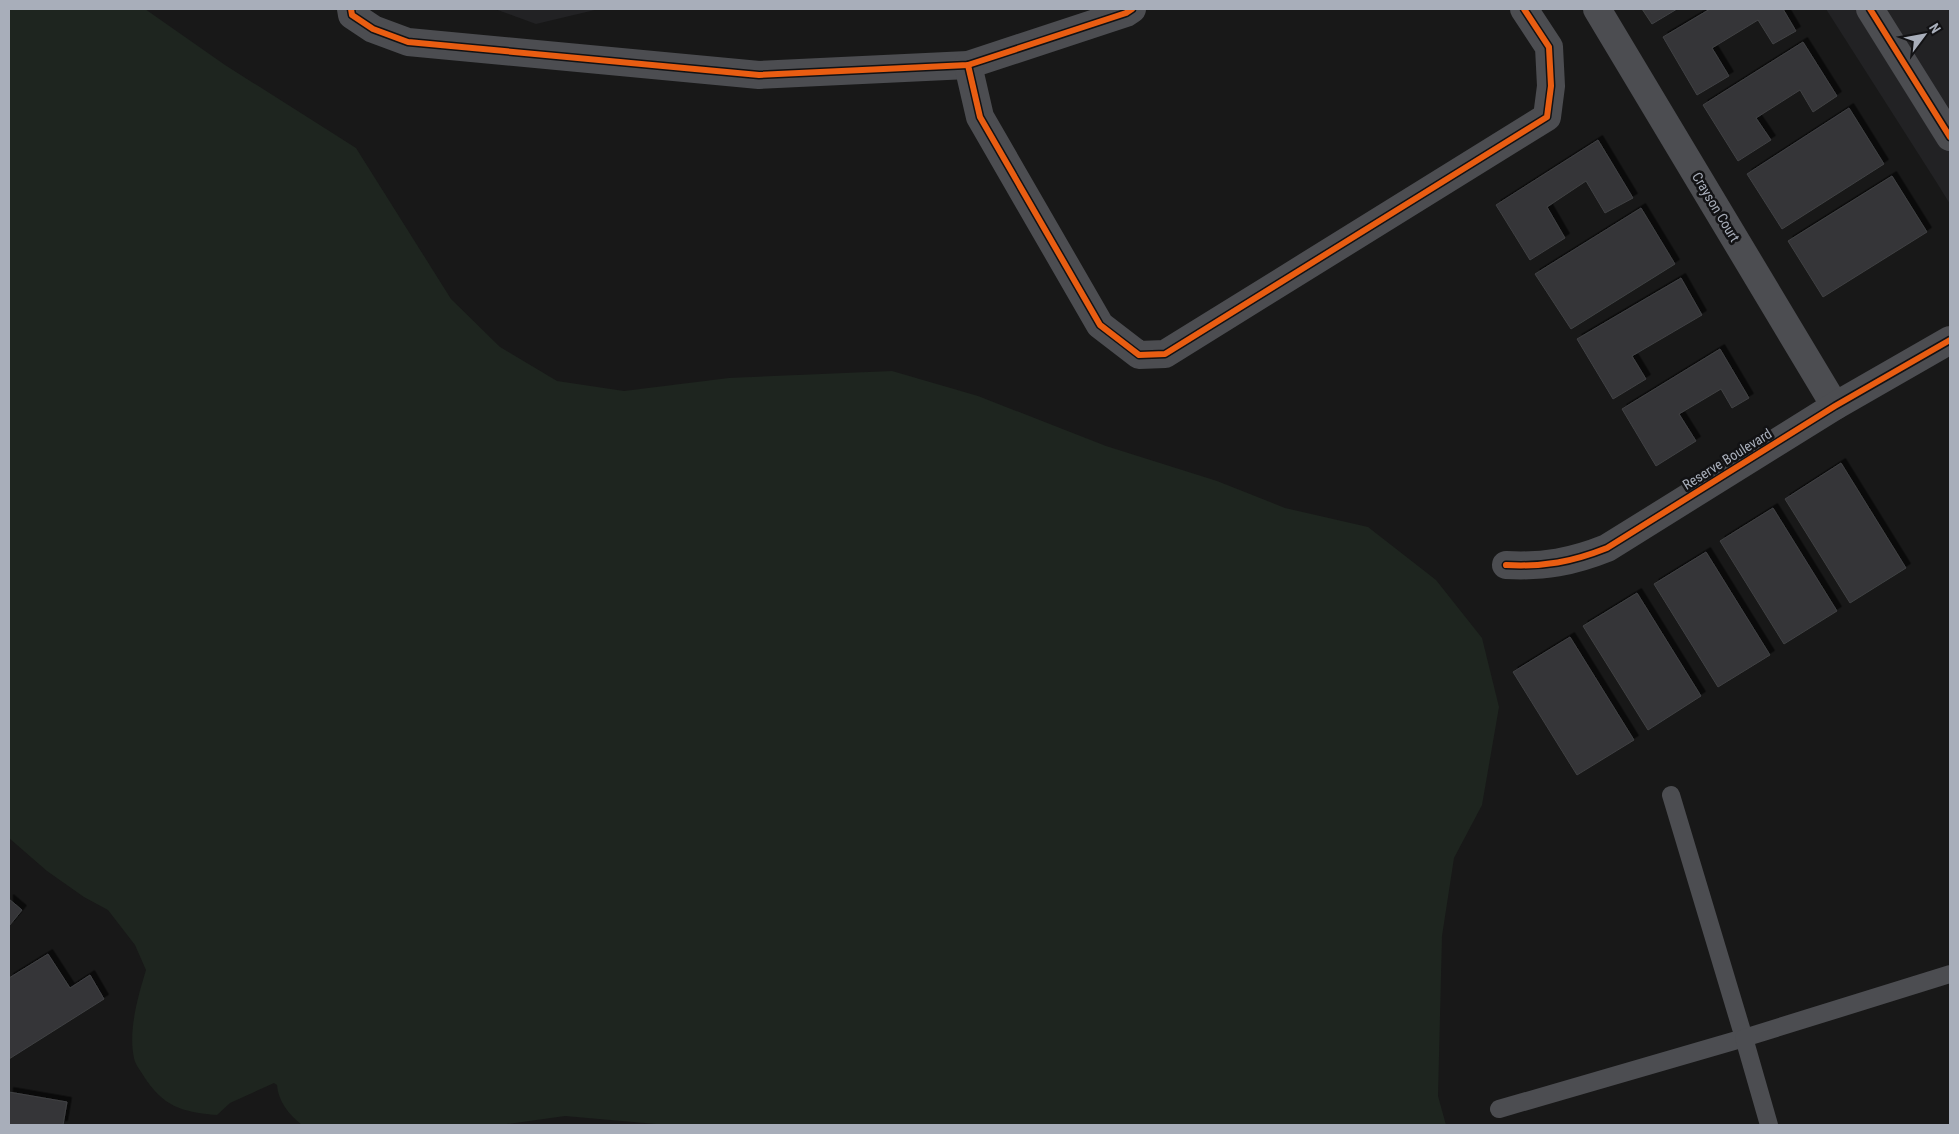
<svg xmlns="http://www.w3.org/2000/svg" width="1959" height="1134" viewBox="0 0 1959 1134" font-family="'Roboto Condensed',sans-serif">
	<defs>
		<filter id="shadow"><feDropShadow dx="4.5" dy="-4.5" stdDeviation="0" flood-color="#0009"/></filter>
	</defs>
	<rect width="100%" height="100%" fill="#181818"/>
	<!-- built -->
	<g fill="#222224">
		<polygon points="495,9 599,9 536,24"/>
		<polygon points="1826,9 1950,9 1950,204 1937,183"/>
	</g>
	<!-- green -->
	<path fill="#1e251f" d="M9,9h136l80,56 131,83 95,151 49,48 57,34 67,10 105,-13 163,-7 86,25 128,50 111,35 68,27 83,19 68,53 46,58 17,69 -17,98 -28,53 -12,78 -4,160 8,29h-779l-102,-9 -65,9h-198c-13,-10 -24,-24 -25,-40l-3,-2 -44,20 -13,12c-35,-3 -54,-8 -74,-40 -3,-5 -8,-11 -9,-17 -6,-27 4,-62 12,-88l-11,-25 -27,-35 -24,-13 -37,-26 -38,-33z"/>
	<!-- building -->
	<g fill="#363637" stroke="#404144" filter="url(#shadow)">
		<polygon points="1642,9 1677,9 1652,24"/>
		<polygon points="1710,9 1783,9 1796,31 1773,44 1758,20 1712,48 1729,76 1697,95 1663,37"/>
		<polygon points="1803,42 1837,96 1813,112 1800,90 1756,118 1771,140 1738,161 1703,105"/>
		<polygon points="1849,108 1884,164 1782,229 1747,174"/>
		<polygon points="1598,140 1633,198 1605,213 1586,181 1547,207 1565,238 1530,260 1496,205"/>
		<polygon points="1892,176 1927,232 1823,297 1788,241"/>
		<polygon points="1641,208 1675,264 1571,329 1535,274"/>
		<polygon points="1681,278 1702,315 1632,356 1646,379 1613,399 1577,339"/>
		<polygon points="1720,349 1749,398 1732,408 1721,389 1679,414 1696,441 1656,466 1622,409"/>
		<polygon points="1841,463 1906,568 1850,603 1785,499"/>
		<polygon points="1773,508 1837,611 1784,644 1720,541"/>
		<polygon points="1706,552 1770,655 1718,687 1654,584"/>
		<polygon points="1637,593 1701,696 1648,730 1583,626"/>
		<polygon points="1570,637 1634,740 1577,775 1513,672"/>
		<polygon points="9,899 22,910 9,926"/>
		<polygon points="48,954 70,988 90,975 104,999 9,1059 9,978"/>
		<polygon points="9,1092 67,1102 63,1125 9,1125"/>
	</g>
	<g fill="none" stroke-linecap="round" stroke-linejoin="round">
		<!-- service -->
		<g stroke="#4c4d51" stroke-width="18">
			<polyline points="1499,1109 1744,1038 1671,795"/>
			<polyline points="1769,1125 1744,1038 1950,974"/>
		</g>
		<!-- minor -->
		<g stroke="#4c4d51" stroke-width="28">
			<polyline points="351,9 352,15 373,29 408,42 759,75 968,65 1126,13 1132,9"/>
			<polyline points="1597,9 1835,406"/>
			<polyline points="1870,9 1950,137"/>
			<polyline points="968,65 980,117 1100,325 1139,355 1165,354 1547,117 1551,86 1549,47 1524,9"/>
			<path d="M1506,565c38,2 66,-3 101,-17l228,-142 115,-66"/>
		</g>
		<defs>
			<g id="cycleway">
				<polyline points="351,9 352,15 373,29 408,42 759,75 968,65 1126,13 1132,9"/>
				<polyline points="1870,9 1950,137"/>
				<polyline points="968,65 980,117 1100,325 1139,355 1165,354 1547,117 1551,86 1549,47 1524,9"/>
				<path d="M1506,565c38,2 66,-3 101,-17l228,-142 115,-66"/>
			</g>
		</defs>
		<!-- cycleway casing -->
		<use href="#cycleway" stroke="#121214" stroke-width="9"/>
		<!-- cycleway -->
		<use href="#cycleway" stroke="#e95d12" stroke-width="6"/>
	</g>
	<g text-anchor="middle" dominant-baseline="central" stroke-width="5" stroke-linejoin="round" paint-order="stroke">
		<!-- street labels -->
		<g font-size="14" fill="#a8aeba" stroke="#121214">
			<text transform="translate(1716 207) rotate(59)">Crayson Court</text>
			<text transform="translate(1727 459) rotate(-32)">Reserve Boulevard</text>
		</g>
	</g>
	<!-- border -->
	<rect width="1959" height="1134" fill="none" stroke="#a8aeba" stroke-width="20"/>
	<!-- north arrow -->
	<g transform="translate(1924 35) rotate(58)" stroke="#121214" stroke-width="4" paint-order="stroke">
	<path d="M0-4L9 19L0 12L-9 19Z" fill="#a8aeba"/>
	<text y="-8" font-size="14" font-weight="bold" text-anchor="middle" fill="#a8aeba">N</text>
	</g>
</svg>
